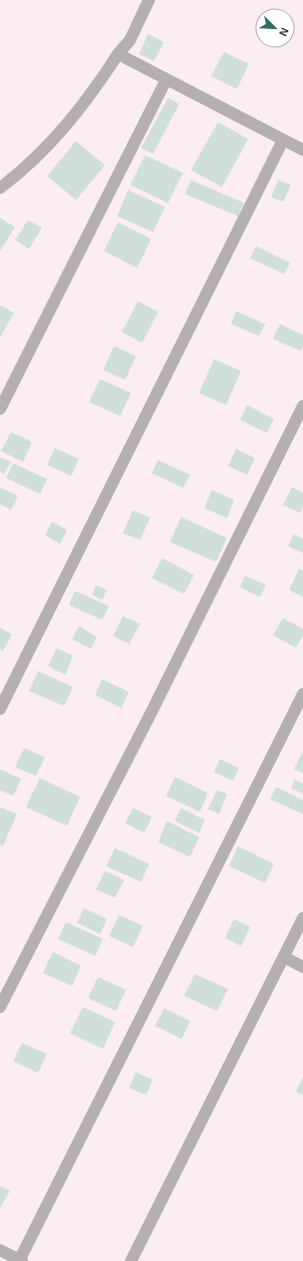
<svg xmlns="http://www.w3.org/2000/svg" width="303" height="1261" viewBox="0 0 303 1261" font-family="Helvetica,sans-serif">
	<rect width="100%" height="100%" fill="#fbedf3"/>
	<!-- building -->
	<g fill="#d0dfdb">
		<polygon points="148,34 164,42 154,61 139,54"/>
		<polygon points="224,52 249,64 237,89 211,76"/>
		<polygon points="168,98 179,104 153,154 141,148"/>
		<polygon points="218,122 248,139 222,187 191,170"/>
		<polygon points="76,141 105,165 76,200 47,176"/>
		<polygon points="145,155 183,173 168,203 130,185"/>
		<polygon points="191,180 244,203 238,216 185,194"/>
		<polygon points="278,180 291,185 283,202 271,197"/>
		<polygon points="128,190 165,207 153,232 117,216"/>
		<polygon points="0,218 15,227 0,251"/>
		<polygon points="28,220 42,228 29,249 15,240"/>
		<polygon points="118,222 151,239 137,268 104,251"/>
		<polygon points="256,246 290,263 284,274 250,258"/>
		<polygon points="138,301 158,312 142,343 122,332"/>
		<polygon points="0,305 14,313 0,337"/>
		<polygon points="236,311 265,324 259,336 231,324"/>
		<polygon points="280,324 303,335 303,346 301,351 273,339"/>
		<polygon points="114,346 136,356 125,380 103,370"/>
		<polygon points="214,359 241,371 226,405 199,393"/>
		<polygon points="100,379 131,393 120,416 89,402"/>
		<polygon points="247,405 274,419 267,433 240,420"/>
		<polygon points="11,432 32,442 23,462 1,451"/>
		<polygon points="55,448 79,459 71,476 47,465"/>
		<polygon points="236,449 255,458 247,475 228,466"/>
		<polygon points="0,457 11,462 4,474 0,472"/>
		<polygon points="158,460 190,475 183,488 152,473"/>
		<polygon points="13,463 47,479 40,494 6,478"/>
		<polygon points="0,487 18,496 11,510 0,504"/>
		<polygon points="292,487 303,493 303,506 300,513 283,505"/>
		<polygon points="212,490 234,500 227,518 204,508"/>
		<polygon points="133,510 150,518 140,540 123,533"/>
		<polygon points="181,517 227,538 216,562 170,542"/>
		<polygon points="52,522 67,530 60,544 45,535"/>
		<polygon points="294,534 303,539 303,553 288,546"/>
		<polygon points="162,558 194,575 184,594 152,578"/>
		<polygon points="299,569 303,570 303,597 289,590"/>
		<polygon points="245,576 266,585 260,597 240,587"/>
		<polygon points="96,585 107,590 102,600 92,595"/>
		<polygon points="75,591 109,606 102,620 69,605"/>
		<polygon points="123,616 140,624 129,644 113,636"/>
		<polygon points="283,618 303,629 303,635 296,648 273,635"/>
		<polygon points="79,626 97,637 91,649 72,639"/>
		<polygon points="0,628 12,634 3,651 0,649"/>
		<polygon points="57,648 73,656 65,675 48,666"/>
		<polygon points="38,671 73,687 64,706 29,691"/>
		<polygon points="102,679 129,692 121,708 95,695"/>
		<polygon points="24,748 45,757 36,776 15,767"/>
		<polygon points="302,753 303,754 303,773 294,769"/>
		<polygon points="220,759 239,768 233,781 214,772"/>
		<polygon points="0,769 21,779 13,796 0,790"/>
		<polygon points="175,777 208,793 200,812 166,796"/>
		<polygon points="40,778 80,797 67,826 26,807"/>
		<polygon points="295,780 303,784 303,794 291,788"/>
		<polygon points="276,787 303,800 303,814 270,799"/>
		<polygon points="217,790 227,794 219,814 208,809"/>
		<polygon points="0,807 17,814 3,846 0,844"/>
		<polygon points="133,808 152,817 144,833 125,823"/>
		<polygon points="181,808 205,820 199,833 175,821"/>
		<polygon points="167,821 199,837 190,857 158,842"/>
		<polygon points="238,846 274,864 265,883 229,866"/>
		<polygon points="115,848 149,864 141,882 106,866"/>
		<polygon points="105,871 124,880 115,898 96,889"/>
		<polygon points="84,908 107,919 100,934 77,923"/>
		<polygon points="119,915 143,926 133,947 109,936"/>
		<polygon points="234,919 250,927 241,946 225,938"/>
		<polygon points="66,922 103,939 95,956 58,939"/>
		<polygon points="53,952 81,966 72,986 43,973"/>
		<polygon points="195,974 228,989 217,1011 184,996"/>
		<polygon points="98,977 126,990 116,1011 88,998"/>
		<polygon points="83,1007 115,1022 103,1049 70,1033"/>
		<polygon points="164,1008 190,1021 182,1039 155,1026"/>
		<polygon points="22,1043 47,1054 38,1073 13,1061"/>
		<polygon points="136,1072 153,1080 146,1095 129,1088"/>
		<polygon points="303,1077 303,1095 296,1092"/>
		<polygon points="0,1186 10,1191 0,1208"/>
	</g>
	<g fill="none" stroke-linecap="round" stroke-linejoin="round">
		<!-- minor -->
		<g stroke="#b5afb2" stroke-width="12">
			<polyline points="118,54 130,40 149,0"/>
			<path d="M0,188c49,-37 85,-83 118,-134l185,96"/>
			<polyline points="0,409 166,80"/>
			<polyline points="0,709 283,140"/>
			<polyline points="284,957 303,967"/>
			<polyline points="0,1007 153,709 303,406"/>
			<polyline points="0,1250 22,1261"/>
			<polyline points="19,1261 303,694"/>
			<polyline points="131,1261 303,918"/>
		</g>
	</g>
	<!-- north arrow -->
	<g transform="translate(275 28) rotate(114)"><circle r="19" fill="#ffffff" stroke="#b1aeaf"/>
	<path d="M0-3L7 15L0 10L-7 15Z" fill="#2b7062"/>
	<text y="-6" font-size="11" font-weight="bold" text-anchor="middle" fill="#3b3538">N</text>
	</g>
</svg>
